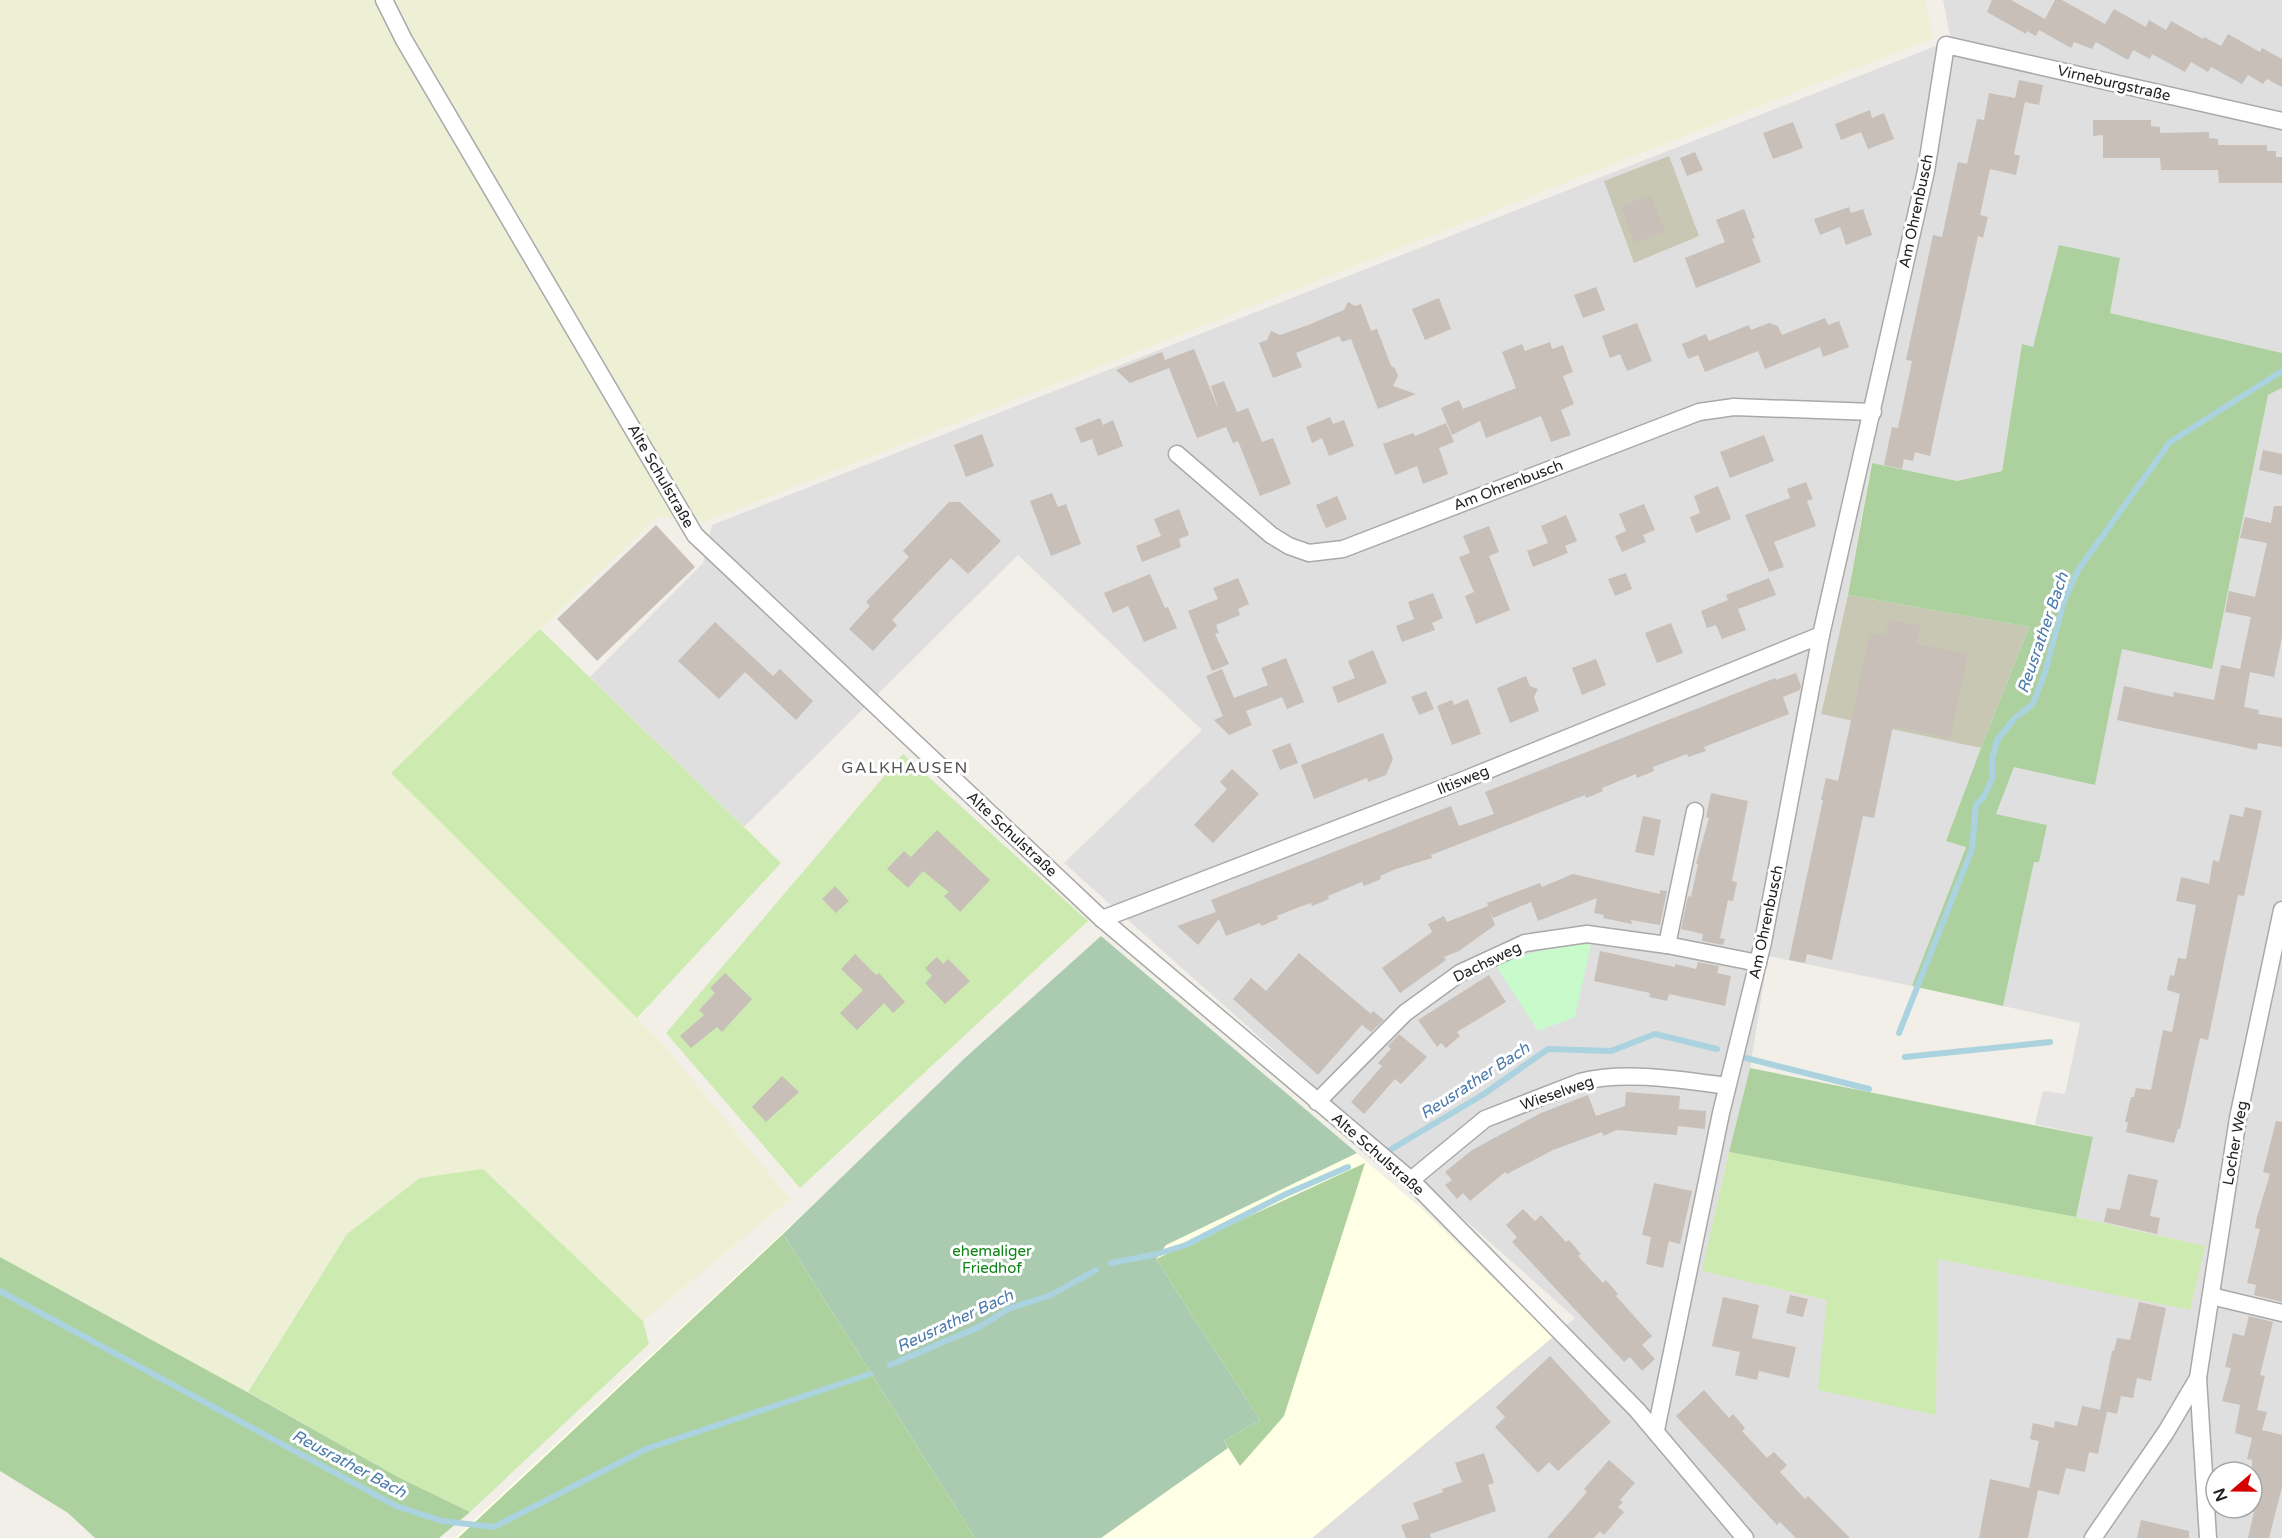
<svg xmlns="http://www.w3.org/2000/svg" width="2282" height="1538" viewBox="0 0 2282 1538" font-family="'Varela Round',sans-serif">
	<rect width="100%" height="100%" fill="#f2efe9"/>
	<!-- residential -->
	<path fill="#e0dfdf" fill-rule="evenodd" d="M1943,0h339v353l-172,-40 -77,34 -11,-2 -20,126 -45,10 -86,-18 -23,132 -27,118 160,35 -34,93 19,5 -54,140 -144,-30 -18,112 -21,84 -26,119 124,29 108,115 3,-156 267,-13 -129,-29 17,-80 -58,-13 8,-33 22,3 15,-71 -77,-17 31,-145h4l8,-36 -50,-11 18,-48 81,18 26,-135 147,-254 14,-7v1150h-970l263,-220 -511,-455 138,-133 -184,-175 -274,272 -154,-150 113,-114 9,-38 1239,-485zM2216,1472h36v36h-36z"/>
	<!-- education -->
	<polygon fill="#ffffe5" points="1101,936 1421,1208 1553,1337 1312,1538 455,1538"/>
	<!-- construction -->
	<g fill="#c7c7b4">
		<polygon points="1669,156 1699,236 1634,263 1604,181"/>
		<polygon points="1848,595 2029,627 1981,748 1821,714"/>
	</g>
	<!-- farmland -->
	<polygon fill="#eef0d5" points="0,0 1925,0 1933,38 705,522 658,516 392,773 666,1047 790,1199 643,1321 483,1169 347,1234 247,1392 0,1257"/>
	<!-- grass -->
	<g fill="#cdebb0">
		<polygon points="540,629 781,863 637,1018 391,773"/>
		<polygon points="903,754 1088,921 800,1188 666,1033"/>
		<polygon points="1729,1152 2076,1217 2205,1246 2190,1310 1938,1259 1936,1415 1818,1390 1827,1300 1702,1271"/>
		<polygon points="483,1169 643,1321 649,1344 470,1512 398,1477 248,1392 347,1234 420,1178"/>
	</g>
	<!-- forest -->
	<g fill="#add19e">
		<polygon points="2059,245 2120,258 2110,313 2282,353 2282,388 2268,395 2212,669 2122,649 2095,785 2014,767 1996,814 2047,825 2039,862 2034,862 2003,1006 1912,986 1966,847 1946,841 1981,748 2029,627 1848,595 1872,463 1957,481 2002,471 2022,344 2033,347"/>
		<polygon points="1750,1068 2093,1137 2076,1217 1729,1152"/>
		<polygon points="1365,1163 1284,1416 1240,1466 1224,1441 1260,1420 1156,1259"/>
		<polygon points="783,1234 975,1538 458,1538"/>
		<polygon points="0,1257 247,1392 398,1477 470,1512 439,1538 95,1538 68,1513 0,1471"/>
	</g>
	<!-- cemetery -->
	<polygon fill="#aacbaf" points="1101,936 1357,1153 1166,1245 1156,1259 1260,1420 1224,1441 1228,1448 1101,1538 975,1538 783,1234 966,1057"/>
	<!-- park -->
	<path fill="#c8facc" d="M1591,944l-16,73 -37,14 -42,-65c31,-14 61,-21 95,-22z"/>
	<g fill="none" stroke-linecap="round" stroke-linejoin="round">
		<!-- stream -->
		<g stroke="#aad3df" stroke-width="6">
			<polyline points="1899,1033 1972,849 1976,804 1983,798 1992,779 1992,760 1997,740 2015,718 2033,704 2045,672 2064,601 2078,570 2170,442 2282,371"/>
			<polyline points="1905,1057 2050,1042"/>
			<polyline points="1746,1058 1869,1089"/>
			<polyline points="1390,1150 1484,1094 1548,1049 1611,1051 1655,1034 1717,1049"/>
			<polyline points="1111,1263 1157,1254 1186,1245 1286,1194 1348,1167"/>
			<polyline points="0,1291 396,1506 442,1521 494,1527 646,1449 870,1374"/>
			<polyline points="890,1365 981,1326 1008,1309 1051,1295 1096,1270"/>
		</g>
	</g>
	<!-- building -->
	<g fill="#c7bfb8">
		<polygon points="1992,0 2011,0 2045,19 2055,0 2062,0 2105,24 2114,9 2146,27 2149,20 2166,30 2171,21 2203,39 2204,37 2221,46 2228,34 2260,52 2262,48 2282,59 2282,87 2267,79 2263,84 2248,75 2242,84 2211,67 2208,72 2191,62 2185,72 2152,54 2150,59 2133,50 2128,60 2096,42 2092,49 2074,42 2071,48 2039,30 2036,36 2027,31 2026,34 1987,12"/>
		<polygon points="2019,80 2043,85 2039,105 2025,102 2014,154 2020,156 2016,175 1990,169 1980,215 1988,217 1983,238 1978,236 1930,456 1915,452 1913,461 1904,459 1902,469 1884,465 1892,427 1898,428 1912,361 1906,360 1933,235 1942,237 1958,162 1967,164 1977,119 1984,120 1989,93 2015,98"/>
		<polygon points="1870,110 1872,118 1884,113 1894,139 1868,149 1861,132 1841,140 1835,124"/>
		<polygon points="2093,120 2151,120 2151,126 2160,127 2160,133 2209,132 2209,138 2218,139 2218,145 2267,145 2267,151 2276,151 2276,157 2282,157 2282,183 2219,183 2218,170 2161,170 2160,158 2103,158 2103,135 2093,136"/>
		<polygon points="1793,122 1803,148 1773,159 1763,133"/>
		<polygon points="1695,152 1703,170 1687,176 1680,158"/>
		<polygon points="1650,195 1665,231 1635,243 1621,207"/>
		<polygon points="1849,207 1851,213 1863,209 1872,235 1846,245 1840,227 1820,235 1814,219"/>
		<polygon points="1744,209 1755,238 1752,239 1761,262 1696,288 1685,258 1725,242 1716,220"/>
		<polygon points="1596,287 1605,310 1583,318 1574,295"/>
		<polygon points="1439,298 1451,329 1425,340 1412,309"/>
		<polygon points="1348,302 1355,306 1361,304 1371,331 1377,329 1391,366 1395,368 1398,376 1393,386 1416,394 1378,409 1351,339 1342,342 1339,336 1296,353 1302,367 1273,378 1259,343 1267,340 1271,331 1280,335 1308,325 1344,310"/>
		<polygon points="1825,318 1828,325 1839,321 1849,347 1823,357 1820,347 1765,369 1758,351 1705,372 1698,355 1688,359 1682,344 1706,334 1709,341 1749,325 1751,330 1769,323 1778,326 1782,335"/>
		<polygon points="1637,323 1652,361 1627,371 1620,354 1610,358 1602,336"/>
		<polygon points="1550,342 1552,349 1563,345 1573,372 1563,376 1574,404 1561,410 1571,435 1551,442 1541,416 1486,438 1480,421 1452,435 1441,408 1459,400 1463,409 1516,388 1502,352 1522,344 1525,351"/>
		<polygon points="1194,349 1219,411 1211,386 1224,381 1237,412 1248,408 1262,442 1273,438 1291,484 1260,496 1238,441 1233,443 1226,427 1197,438 1169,368 1130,383 1116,370 1162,352 1168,368 1165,360"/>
		<polygon points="1330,417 1333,424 1344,420 1354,446 1329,456 1322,438 1312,443 1306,427"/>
		<polygon points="1100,418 1103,425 1113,420 1123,446 1098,456 1092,439 1081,443 1075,428"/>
		<polygon points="1446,423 1454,442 1439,448 1448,474 1423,484 1417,466 1395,475 1383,444 1413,433 1415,436"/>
		<polygon points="982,434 994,466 966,477 954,445"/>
		<polygon points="1764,435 1774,461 1730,478 1720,452"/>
		<polygon points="2263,450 2282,454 2282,475 2259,470"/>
		<polygon points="1806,482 1813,499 1807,501 1816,526 1774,542 1784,567 1769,572 1745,515 1790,498 1787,489"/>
		<polygon points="1718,486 1731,519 1696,533 1690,517 1700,513 1694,496"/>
		<polygon points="1052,493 1058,507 1066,504 1081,544 1051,556 1030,501"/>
		<polygon points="1337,496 1347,519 1326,528 1316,505"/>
		<polygon points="949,502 960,502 1001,541 968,574 951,558 892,620 897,625 873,651 849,629 870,606 866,602 909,557 903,551"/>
		<polygon points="1644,504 1655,530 1643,535 1646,542 1622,552 1615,536 1626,531 1619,514"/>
		<polygon points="2274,506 2282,506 2282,637 2274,677 2250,672 2244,707 2259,710 2258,714 2282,718 2282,747 2258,743 2257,750 2117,720 2124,686 2173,697 2174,692 2214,700 2221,665 2240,669 2251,617 2225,612 2229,591 2255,597 2267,543 2240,538 2245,517 2271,523"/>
		<polygon points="1179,509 1189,535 1179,539 1181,547 1142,562 1136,546 1161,536 1154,519"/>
		<polygon points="1566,515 1577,541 1565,546 1568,553 1533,567 1527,551 1548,543 1541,526"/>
		<polygon points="656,525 695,567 597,661 557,619"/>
		<polygon points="1489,526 1499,552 1489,556 1510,610 1476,624 1465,596 1474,592 1459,557 1470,553 1463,536"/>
		<polygon points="1626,573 1632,589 1615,596 1608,579"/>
		<polygon points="1150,574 1165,608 1168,607 1177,628 1144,642 1128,606 1113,613 1104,593"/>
		<polygon points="1238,578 1249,604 1238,609 1240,615 1216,625 1219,633 1215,634 1229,664 1212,671 1188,611 1218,599 1213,588"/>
		<polygon points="1769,578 1776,595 1738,609 1746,630 1722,639 1716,625 1707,628 1701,611 1728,600 1726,595"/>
		<polygon points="1433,593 1443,618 1432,623 1435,630 1402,642 1396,626 1414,619 1408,602"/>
		<polygon points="1889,620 1920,626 1916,644 1968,654 1950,738 1893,726 1874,818 1863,816 1832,960 1807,954 1805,963 1789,960 1823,800 1821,800 1826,778 1838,781 1870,633 1886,636"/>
		<polygon points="715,622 756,660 745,671 756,660 773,676 780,669 813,701 796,720 745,672 719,699 678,661"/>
		<polygon points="1671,623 1683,653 1657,663 1645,633"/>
		<polygon points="1373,650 1387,683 1338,703 1332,687 1355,678 1348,661"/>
		<polygon points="1286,658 1304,702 1287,709 1282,697 1246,711 1252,725 1229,735 1214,720 1223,716 1206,676 1222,669 1234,698 1268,685 1261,668"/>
		<polygon points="1596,659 1606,685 1582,695 1572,668"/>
		<polygon points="1796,673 1801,686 1800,690 1783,697 1789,714 1704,747 1706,751 1688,757 1687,754 1653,767 1654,771 1637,778 1636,774 1602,788 1603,791 1594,795 1586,798 1585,795 1431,855 1432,858 1396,869 1380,876 1381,879 1364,886 1362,882 1328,896 1329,899 1312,906 1311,903 1294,909 1277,916 1278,919 1261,926 1260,923 1226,936 1219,919 1198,945 1177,926 1216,912 1211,900 1451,806 1459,826 1494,814 1485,792 1775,678 1776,680"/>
		<polygon points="1526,676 1530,686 1538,689 1534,697 1539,711 1510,723 1497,688"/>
		<polygon points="1426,691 1434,709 1419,715 1411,697"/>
		<polygon points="1468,699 1481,734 1452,745 1437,706 1452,700 1454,705"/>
		<polygon points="1383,733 1393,759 1386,775 1368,782 1367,778 1314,799 1301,765"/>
		<polygon points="1290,743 1298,763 1280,770 1272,750"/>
		<polygon points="1232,769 1259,794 1213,843 1194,825 1227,789 1220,782"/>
		<polygon points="1711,793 1748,801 1732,881 1737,882 1733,901 1728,900 1720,938 1725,939 1723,945 1702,941 1703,934 1681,929 1688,896 1691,897 1698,864 1696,864 1709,818 1706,817"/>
		<polygon points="2245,807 2262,811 2244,896 2238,895 2208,1040 2200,1038 2180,1129 2178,1129 2174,1143 2126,1132 2128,1122 2125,1122 2131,1097 2134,1097 2136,1088 2151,1090 2163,1030 2172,1032 2180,994 2167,990 2170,975 2174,976 2178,958 2186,959 2196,905 2176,901 2181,877 2209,884 2213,860 2219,862 2230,814 2243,817"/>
		<polygon points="1643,816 1661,820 1654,856 1635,852"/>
		<polygon points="937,830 990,880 960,912 944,896 949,892 923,871 908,888 887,869 904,851 911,857"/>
		<polygon points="1573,874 1660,894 1660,890 1667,891 1660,925 1631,920 1632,924 1603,918 1604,915 1594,913 1597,898 1538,921 1531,902 1493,918 1488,907 1495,925 1459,951 1444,957 1446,960 1400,993 1382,968 1432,932 1428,924 1444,916 1447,922 1488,906 1487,903 1540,883 1542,887"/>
		<polygon points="835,886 849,901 836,913 822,899"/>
		<polygon points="1600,951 1675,967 1675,964 1696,969 1698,962 1719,966 1717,973 1731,976 1725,1006 1669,994 1667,1001 1649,997 1650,993 1594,981"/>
		<polygon points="1299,953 1371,1014 1373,1011 1384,1020 1371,1032 1362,1025 1366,1020 1318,1075 1233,999 1251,978 1266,991"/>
		<polygon points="855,954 876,975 879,973 905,1002 893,1013 884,1003 857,1030 840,1013 863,990 841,969"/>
		<polygon points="937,957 943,964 948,959 970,981 945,1004 925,983 932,976 925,968"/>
		<polygon points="725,973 752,999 722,1032 717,1027 691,1048 680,1036 704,1015 699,1010 715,993 710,988"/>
		<polygon points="1489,975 1506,1002 1457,1032 1460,1036 1446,1048 1441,1043 1437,1047 1418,1020"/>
		<polygon points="1399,1034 1427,1057 1401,1084 1395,1079 1364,1114 1351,1102 1382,1066 1378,1063 1391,1049 1388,1046"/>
		<polygon points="782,1076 799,1092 766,1122 752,1107"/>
		<polygon points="1626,1092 1680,1096 1679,1109 1706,1111 1705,1129 1678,1126 1677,1135 1617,1130 1603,1136 1602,1132 1553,1150 1507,1174 1505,1172 1470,1201 1463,1193 1457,1199 1445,1185 1452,1180 1445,1172 1472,1150 1541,1113 1588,1095 1596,1116 1625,1106"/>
		<polygon points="2276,1121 2282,1122 2282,1302 2254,1295 2256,1285 2247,1283 2260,1229 2255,1228 2257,1217 2270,1174 2263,1172"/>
		<polygon points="2128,1174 2158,1180 2150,1216 2160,1218 2157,1234 2104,1222 2107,1208 2120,1210"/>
		<polygon points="1654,1183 1692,1191 1680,1244 1669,1241 1663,1268 1646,1264 1651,1237 1642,1235"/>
		<polygon points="1523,1209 1535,1221 1541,1215 1566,1242 1569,1240 1581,1254 1578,1256 1603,1283 1606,1280 1618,1294 1616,1296 1652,1336 1642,1345 1655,1359 1642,1371 1630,1357 1624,1362 1512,1242 1517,1237 1506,1225"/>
		<polygon points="1790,1295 1808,1299 1803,1317 1786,1313"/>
		<polygon points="1723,1297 1759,1305 1752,1338 1796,1347 1789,1378 1759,1371 1757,1380 1735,1375 1740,1352 1712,1346"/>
		<polygon points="2139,1302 2166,1308 2151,1381 2137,1378 2133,1398 2121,1396 2117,1414 2100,1410 2112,1351 2114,1351 2117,1338 2130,1340"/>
		<polygon points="2249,1316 2273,1322 2260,1375 2265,1376 2257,1410 2267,1412 2262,1430 2282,1435 2282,1487 2269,1538 2248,1538 2254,1512 2252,1511 2252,1460 2247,1459 2252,1438 2235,1433 2240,1405 2222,1401 2231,1368 2225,1367 2233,1333 2244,1336"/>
		<polygon points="1550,1356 1611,1422 1558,1471 1549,1462 1538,1473 1495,1427 1505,1417 1496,1407"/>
		<polygon points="1704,1390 1729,1418 1733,1414 1745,1428 1742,1431 1767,1458 1774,1452 1787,1465 1780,1472 1805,1499 1808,1496 1850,1538 1796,1538 1780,1522 1777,1525 1676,1416"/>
		<polygon points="2082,1406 2107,1411 2098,1454 2089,1452 2085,1472 2066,1468 2059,1495 2038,1490 2028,1538 1979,1538 1990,1479 2029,1488 2039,1441 2030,1439 2033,1423 2054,1428 2055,1421 2077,1426"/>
		<polygon points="1484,1453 1494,1483 1488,1485 1496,1511 1430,1534 1431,1538 1406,1538 1401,1525 1419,1519 1413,1503 1443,1492 1442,1489 1462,1482 1455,1463"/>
		<polygon points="1609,1460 1635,1483 1620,1500 1623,1502 1618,1507 1624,1512 1604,1535 1600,1531 1594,1538 1547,1538 1587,1492 1584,1489"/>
		<polygon points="2141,1520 2189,1531 2189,1538 2137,1538"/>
	</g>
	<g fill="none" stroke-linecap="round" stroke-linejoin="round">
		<defs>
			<g id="minor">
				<polyline points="384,0 404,40 695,535 1102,919 1411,1180 1637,1410 1745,1538"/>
				<polyline points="1177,454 1271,535 1289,546 1309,553 1343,549 1699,412 1734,407 1873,412"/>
				<polyline points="1102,919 1461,781 1821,635"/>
				<polyline points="1667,945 1695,811"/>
				<polyline points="1317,1102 1405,1013 1460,973 1525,943 1587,934 1667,945 1758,963"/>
				<path d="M1411,1180l74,-61 95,-37c43,-12 103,-2 147,4"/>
				<polyline points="2211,1296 2282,1313"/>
				<polyline points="2198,1378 2208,1538"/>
				<polyline points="1656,1430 1721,1113 1763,942 1821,635 1926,171 1946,45 2282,121"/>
				<polyline points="2093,1538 2166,1432 2198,1378 2238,1118 2282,910"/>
			</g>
		</defs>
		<!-- minor casing -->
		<use href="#minor" stroke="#a9a9a9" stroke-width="19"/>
		<!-- minor -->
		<use href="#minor" stroke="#fff" stroke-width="16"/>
	</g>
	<g text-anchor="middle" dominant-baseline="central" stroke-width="6" stroke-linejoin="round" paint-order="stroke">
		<!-- street labels -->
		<g font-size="15" fill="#222" stroke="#fff">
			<text transform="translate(2114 83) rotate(13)">Virneburgstraße</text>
			<text transform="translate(1916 211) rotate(-78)">Am Ohrenbusch</text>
			<text transform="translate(661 476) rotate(60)">Alte Schulstraße</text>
			<text transform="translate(1508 485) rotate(-21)">Am Ohrenbusch</text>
			<text transform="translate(1463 780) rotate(-22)">Iltisweg</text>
			<text transform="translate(1012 834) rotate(43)">Alte Schulstraße</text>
			<text transform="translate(1766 922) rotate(-78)">Am Ohrenbusch</text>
			<text transform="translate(1487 962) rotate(-26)">Dachsweg</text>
			<text transform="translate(1557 1093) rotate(-19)">Wieselweg</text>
			<text transform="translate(2235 1143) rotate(-80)">Locher Weg</text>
			<text transform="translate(1378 1154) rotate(41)">Alte Schulstraße</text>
		</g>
		<!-- park labels -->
		<g font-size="15" fill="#0c8416" stroke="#fff">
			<text x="992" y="1251">ehemaliger<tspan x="992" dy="17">Friedhof</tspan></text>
		</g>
		<!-- water labels -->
		<g font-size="16" font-style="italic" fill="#4a7aab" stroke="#fff">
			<text transform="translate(2043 633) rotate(-71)">Reusrather Bach</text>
			<text transform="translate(1475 1081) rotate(-33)">Reusrather Bach</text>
			<text transform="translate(955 1321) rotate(-25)">Reusrather Bach</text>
			<text transform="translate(349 1464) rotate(28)">Reusrather Bach</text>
		</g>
		<!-- neighbourhood labels -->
		<g font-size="16" letter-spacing="1.5" fill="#555" stroke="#fff">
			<text x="905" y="768">GALKHAUSEN</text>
		</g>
	</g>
	<!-- north arrow -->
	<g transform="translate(2234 1490) rotate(250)"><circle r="28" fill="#ffffff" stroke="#a7a7a7" stroke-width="1.5"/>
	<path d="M0-4.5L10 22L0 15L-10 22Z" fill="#d40000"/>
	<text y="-9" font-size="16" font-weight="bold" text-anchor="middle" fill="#222222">N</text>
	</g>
</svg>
